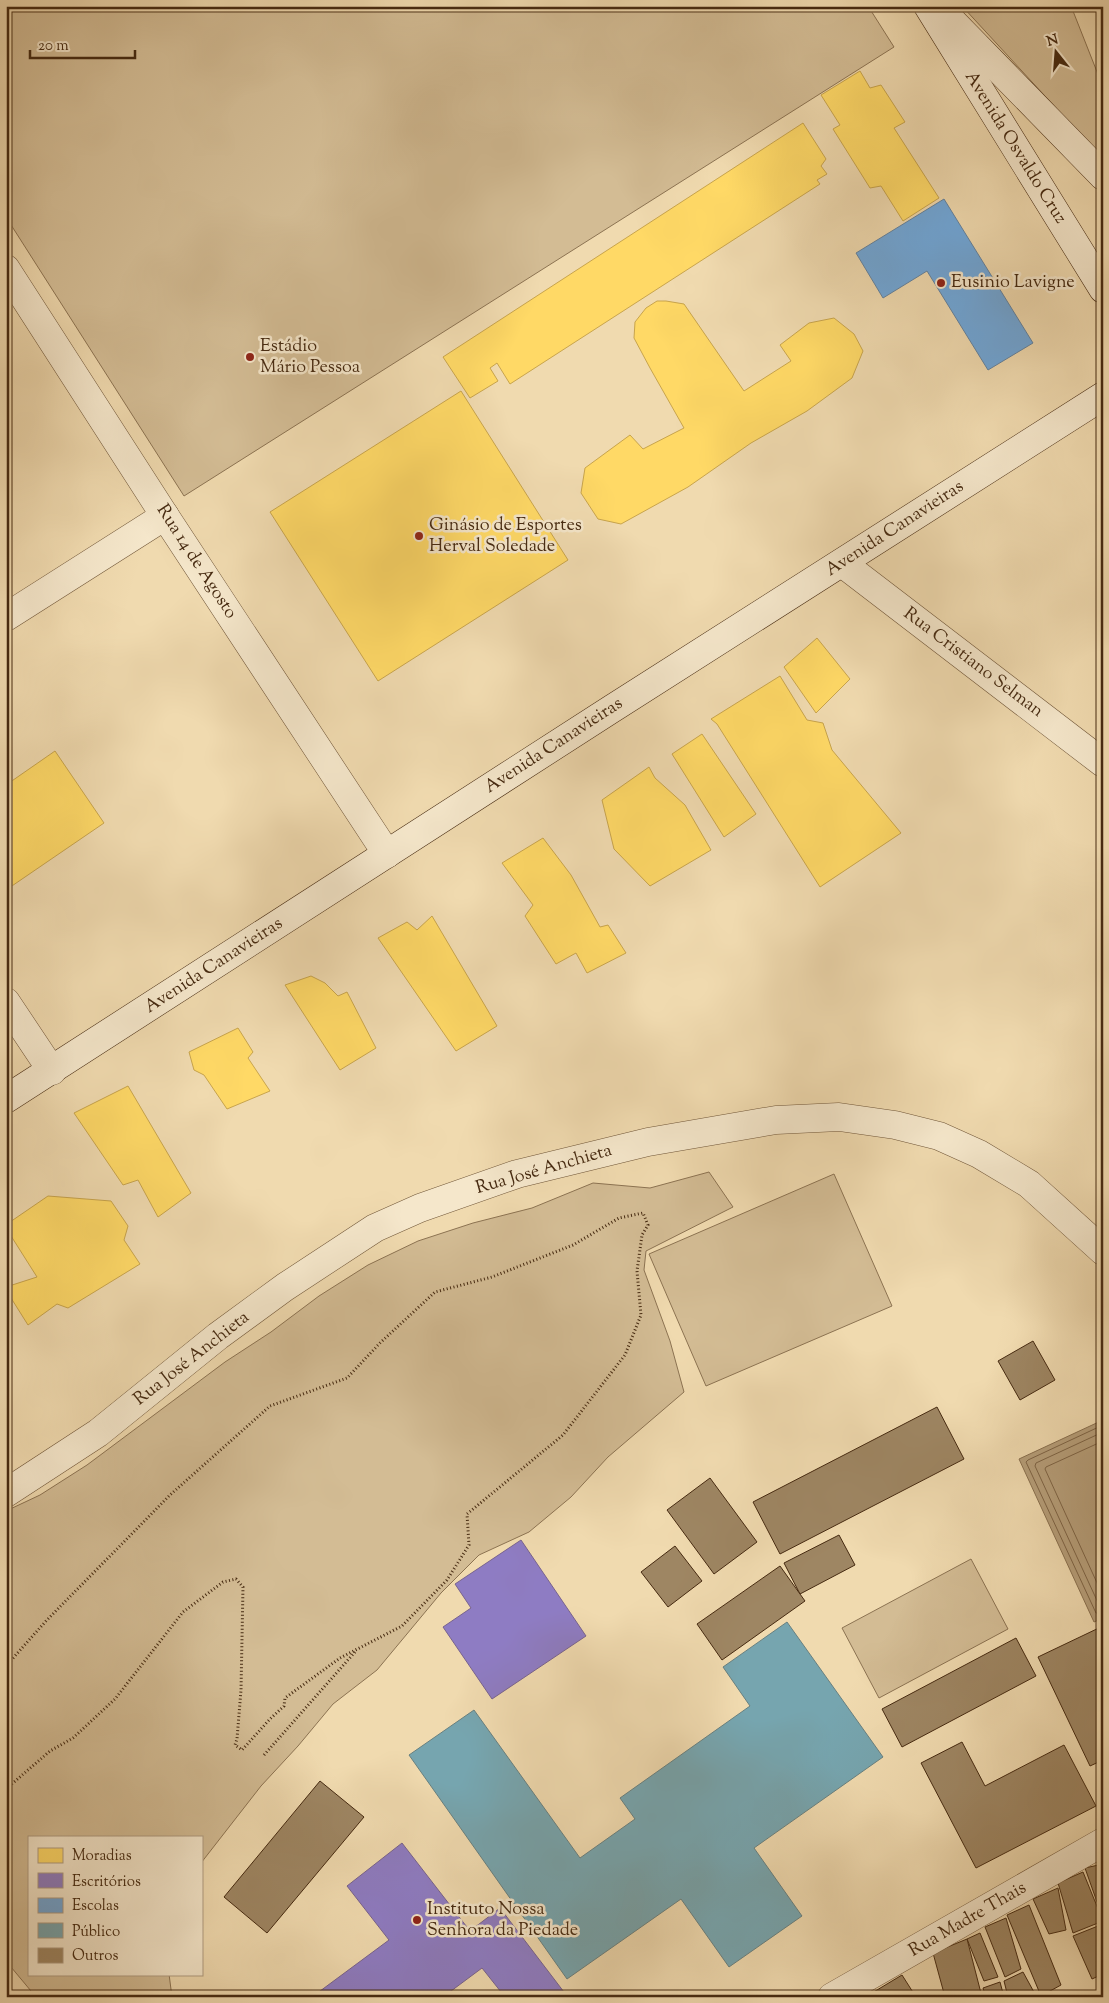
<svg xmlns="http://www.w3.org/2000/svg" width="1109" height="2003" viewBox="0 0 1109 2003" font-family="'Sorts Mill Goudy',serif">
	<rect width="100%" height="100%" fill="#f0daaf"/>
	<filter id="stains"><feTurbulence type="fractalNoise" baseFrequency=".004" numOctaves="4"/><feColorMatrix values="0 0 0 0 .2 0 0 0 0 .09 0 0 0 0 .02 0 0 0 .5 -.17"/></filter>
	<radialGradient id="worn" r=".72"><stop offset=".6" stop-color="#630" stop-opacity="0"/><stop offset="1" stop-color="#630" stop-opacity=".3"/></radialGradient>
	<!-- green -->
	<g fill="#d3bc94" stroke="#8c7352">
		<polygon points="6,6 868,6 894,47 184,496 6,217"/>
		<polygon points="962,6 1071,6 1103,87 1103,159"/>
		<polygon points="709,1172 733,1207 646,1251 644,1270 670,1341 684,1392 608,1457 571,1497 529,1532 479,1555 441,1593 377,1670 333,1704 298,1746 261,1786 201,1863 201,1837 29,1837 29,1974 169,1974 172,1997 36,1997 6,1961 6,1511 40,1495 87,1465 225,1362 271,1332 319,1296 368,1265 418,1241 473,1223 532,1208 593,1183 650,1188"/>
		<polygon points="834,1174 892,1306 706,1386 649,1254"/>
		<polygon points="971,1559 1008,1629 879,1698 842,1628"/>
	</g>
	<!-- water -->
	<polygon fill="#b69e79" stroke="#89704f" points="1103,1420 1103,1618 1094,1622 1019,1459"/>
	<!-- homes -->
	<g fill="#ffd966" stroke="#c8a44c">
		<polygon points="860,71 870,88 881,85 905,122 894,128 939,198 903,221 881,186 870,188 833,129 840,125 821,95"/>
		<polygon points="803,123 826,159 821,166 827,174 817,180 820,184 510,384 497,363 490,368 498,381 470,398 443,357"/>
		<polygon points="657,301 666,301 684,304 744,391 791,361 780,345 809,323 834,318 854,334 863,351 852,378 807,411 751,443 688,487 621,524 598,519 581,493 585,468 630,435 643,449 684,428 650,368 634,338 635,322 646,308"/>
		<polygon points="461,391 568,560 378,681 270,512"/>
		<polygon points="817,638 850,679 816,713 784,667"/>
		<polygon points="780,676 807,720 823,723 832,750 901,833 820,887 717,724 711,719"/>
		<polygon points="702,734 756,814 724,837 672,754"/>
		<polygon points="55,751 104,823 6,890 6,785"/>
		<polygon points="649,767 655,778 685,805 711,850 650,886 614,849 602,800"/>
		<polygon points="543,838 571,875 600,927 608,925 626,953 587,973 576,953 556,964 525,916 533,905 502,863"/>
		<polygon points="432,916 497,1026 456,1051 378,938 407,922 417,930"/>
		<polygon points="311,976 325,983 338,996 347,992 376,1048 340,1070 285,985"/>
		<polygon points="238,1028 253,1052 248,1058 270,1091 227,1109 204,1075 194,1070 189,1052"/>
		<polygon points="128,1086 191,1193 158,1217 138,1180 123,1185 74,1113"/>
		<polygon points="48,1196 111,1201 128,1226 124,1240 140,1264 68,1308 57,1304 28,1325 6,1290 6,1287 37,1277 6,1228 10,1222"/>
	</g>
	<!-- offices -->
	<g fill="#8e7cc3" stroke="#78638e">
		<polygon points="521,1540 586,1636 492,1699 443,1627 471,1608 455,1584"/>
		<polygon points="402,1843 470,1931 500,1908 567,1996 505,1997 482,1968 443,1997 312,1997 389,1940 347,1886"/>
	</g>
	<!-- schools -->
	<polygon fill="#6fa8dc" stroke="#63829f" points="944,199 1033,343 988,370 927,271 883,298 856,253"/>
	<!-- public -->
	<polygon fill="#76a5af" stroke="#688080" points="787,1622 883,1757 754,1848 802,1916 729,1967 681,1899 567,1979 409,1755 474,1710 580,1858 635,1819 620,1798 750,1706 723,1667"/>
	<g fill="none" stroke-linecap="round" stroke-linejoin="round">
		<!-- shore -->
		<g stroke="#7e6445" stroke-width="1">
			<polyline points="1103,1425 1028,1460 1026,1462 1096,1613 1103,1614"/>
			<polyline points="1103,1432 1036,1463 1035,1466 1100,1607 1103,1608"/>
			<polyline points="1103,1441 1046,1467 1045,1469 1103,1596"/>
		</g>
	</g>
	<!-- building -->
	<g fill="#9e8663" stroke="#462a11">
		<polygon points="1033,1341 1055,1380 1020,1400 998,1361"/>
		<polygon points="937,1407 964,1459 780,1554 753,1502"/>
		<polygon points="710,1478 757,1542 714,1574 667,1510"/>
		<polygon points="839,1535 855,1565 800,1594 784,1563"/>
		<polygon points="675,1546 702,1581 668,1607 641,1572"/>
		<polygon points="780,1566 805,1601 722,1660 697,1624"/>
		<polygon points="1103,1626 1103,1760 1090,1766 1038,1657"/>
		<polygon points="1016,1638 1036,1676 902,1747 882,1709"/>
		<polygon points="962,1742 985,1786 1064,1745 1096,1806 976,1868 921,1763"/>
		<polygon points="320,1781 364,1817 267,1933 224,1897"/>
		<polygon points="1103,1864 1103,1919 1085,1868"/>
		<polygon points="1083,1872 1103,1921 1073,1933 1058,1883"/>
		<polygon points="1058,1888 1066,1930 1049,1934 1033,1899"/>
		<polygon points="1029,1905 1061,1985 1041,1996 1007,1915"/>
		<polygon points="1006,1918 1021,1969 1005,1977 985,1927"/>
		<polygon points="1103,1924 1103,1974 1092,1979 1073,1936"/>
		<polygon points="980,1933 998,1977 984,1981 967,1939"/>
		<polygon points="967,1939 982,1997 945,1997 933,1953"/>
		<polygon points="1023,1972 1035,1994 1029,1997 1008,1997 1004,1981"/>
		<polygon points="902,1975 916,1997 874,1997 872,1993"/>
		<polygon points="1000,1982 1004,1997 986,1997 983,1988"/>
	</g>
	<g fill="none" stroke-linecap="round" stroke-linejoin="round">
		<defs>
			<g id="minor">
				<polyline points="6,269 165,516 387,854"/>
				<polyline points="842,563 1103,763"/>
				<polyline points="6,617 165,516"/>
				<polyline points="6,1002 52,1071"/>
				<polyline points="6,1493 98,1433 218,1336 285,1287 375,1228 420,1208 517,1174 648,1142 776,1120 839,1117 895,1125 939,1136 979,1154 1029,1184 1103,1251"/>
				<polyline points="832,1997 1103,1842"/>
			</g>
			<g id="secondary">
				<polyline points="928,6 1103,289"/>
				<polyline points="945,14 1103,176"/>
				<polyline points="6,1099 610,710 1103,396"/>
			</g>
		</defs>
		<!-- minor casing -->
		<use href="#minor" stroke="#705638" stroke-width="29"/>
		<!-- secondary casing -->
		<use href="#secondary" stroke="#462a11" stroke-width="29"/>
		<!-- path -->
		<g stroke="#462a11" stroke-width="3" stroke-dasharray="1 2.5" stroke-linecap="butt">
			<polyline points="6,1666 46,1621 170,1495 270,1406 347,1378 380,1343 435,1292 492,1277 573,1245 619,1218 643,1213 648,1225 642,1235 637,1271 641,1315 625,1355 563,1435 467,1514 469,1545 447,1580 402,1626 340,1658 285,1698 284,1706 270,1719 242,1750 235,1745 237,1739 241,1690 243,1587 236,1579 223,1582 183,1612 115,1699 73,1738 50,1751 6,1789"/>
			<polyline points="264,1755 355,1652"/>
		</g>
		<!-- minor -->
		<use href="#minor" stroke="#f5e7cb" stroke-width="28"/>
		<!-- secondary -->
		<use href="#secondary" stroke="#f5e7cb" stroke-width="28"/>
	</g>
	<!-- markers -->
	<g fill="#8f2418" stroke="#f5e7cb" stroke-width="2">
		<circle cx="941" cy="283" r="5"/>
		<circle cx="250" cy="357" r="5"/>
		<circle cx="419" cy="536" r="5"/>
		<circle cx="417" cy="1920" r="5"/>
	</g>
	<g text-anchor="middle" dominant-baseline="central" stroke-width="5" stroke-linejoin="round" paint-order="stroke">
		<!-- street labels -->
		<g font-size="18" fill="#462a11" stroke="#f5e7cb">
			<text transform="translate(1015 148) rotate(58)">Avenida Osvaldo Cruz</text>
			<text transform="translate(895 529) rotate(-33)">Avenida Canavieiras</text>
			<text transform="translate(196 562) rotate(57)">Rua 14 de Agosto</text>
			<text transform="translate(973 663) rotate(37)">Rua Cristiano Selman</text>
			<text transform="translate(554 746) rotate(-33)">Avenida Canavieiras</text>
			<text transform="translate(214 966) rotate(-33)">Avenida Canavieiras</text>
			<text transform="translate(544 1170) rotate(-16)">Rua José Anchieta</text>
			<text transform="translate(192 1359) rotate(-38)">Rua José Anchieta</text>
			<text transform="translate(968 1920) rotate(-30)">Rua Madre Thais</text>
		</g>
		<!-- poi labels -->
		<g font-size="18" fill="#462a11" stroke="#f5e7cb" text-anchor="start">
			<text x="951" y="283">Eusinio Lavigne</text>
			<text x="260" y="347">Estádio<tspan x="260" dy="21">Mário Pessoa</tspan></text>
			<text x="429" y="526">Ginásio de Esportes<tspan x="429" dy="21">Herval Soledade</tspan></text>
			<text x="427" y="1910">Instituto Nossa<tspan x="427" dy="21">Senhora da Piedade</tspan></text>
		</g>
	</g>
	<!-- margin -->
	<rect width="1109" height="2003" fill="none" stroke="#f0daaf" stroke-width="25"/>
	<rect x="8" y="8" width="1094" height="1988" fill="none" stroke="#462a11" stroke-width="2.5"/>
	<rect x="12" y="12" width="1084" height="1978" fill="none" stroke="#462a11"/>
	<!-- legend -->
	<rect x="28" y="1836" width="175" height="140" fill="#f5e7cb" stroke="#af9b81"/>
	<rect x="38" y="1848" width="25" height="15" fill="#ffd966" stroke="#af9b81"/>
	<text x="72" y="1860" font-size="15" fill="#462a11">Moradias</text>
	<rect x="38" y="1873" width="25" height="15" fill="#8e7cc3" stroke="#af9b81"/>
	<text x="72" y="1886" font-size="15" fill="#462a11">Escritórios</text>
	<rect x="38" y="1898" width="25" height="15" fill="#6fa8dc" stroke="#af9b81"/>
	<text x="72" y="1910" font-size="15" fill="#462a11">Escolas</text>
	<rect x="38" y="1923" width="25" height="15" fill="#76a5af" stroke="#af9b81"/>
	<text x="72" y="1936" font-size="15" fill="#462a11">Público</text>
	<rect x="38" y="1948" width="25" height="15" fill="#9e8663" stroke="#af9b81"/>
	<text x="72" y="1960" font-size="15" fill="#462a11">Outros</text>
	<!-- north arrow -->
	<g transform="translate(1056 52) rotate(343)" stroke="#f5e7cb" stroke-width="4" paint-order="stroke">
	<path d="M0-4L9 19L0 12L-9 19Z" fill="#462a11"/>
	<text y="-8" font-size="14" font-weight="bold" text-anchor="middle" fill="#462a11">N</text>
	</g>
	<!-- scale -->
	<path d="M30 50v8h105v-8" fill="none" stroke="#462a11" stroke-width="2.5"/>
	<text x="38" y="50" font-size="15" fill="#462a11" stroke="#f5e7cb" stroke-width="4" paint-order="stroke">20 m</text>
	<rect width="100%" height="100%" filter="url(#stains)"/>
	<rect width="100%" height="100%" fill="url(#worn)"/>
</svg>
